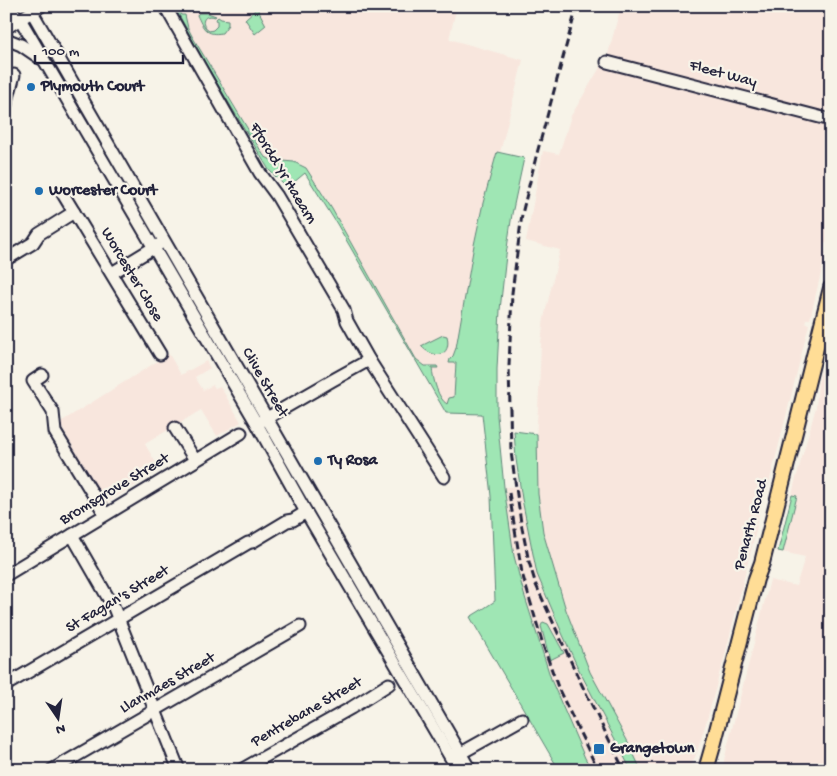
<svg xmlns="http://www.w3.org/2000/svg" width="837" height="776" viewBox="0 0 837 776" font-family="'Gochi Hand',sans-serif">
	<rect width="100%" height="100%" fill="#f7f3e8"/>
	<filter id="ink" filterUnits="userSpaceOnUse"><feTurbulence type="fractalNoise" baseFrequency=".02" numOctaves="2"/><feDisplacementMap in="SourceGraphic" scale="10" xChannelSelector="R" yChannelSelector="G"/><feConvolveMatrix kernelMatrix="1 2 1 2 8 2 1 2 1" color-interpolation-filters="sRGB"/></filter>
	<g filter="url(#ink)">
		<!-- built -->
		<g fill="#f8e6dd">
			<polygon points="174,6 457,6 449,39 523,60 495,173 458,413 446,413 337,224 305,173 287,188 269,170 208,68"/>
			<polygon points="621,6 831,6 831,238 829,243 825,242 823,251 826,252 810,319 806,319 805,323 809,324 777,452 767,491 764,491 756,525 757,526 721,671 720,671 709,713 697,752 690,770 578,770 483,609 495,601 491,496 504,487 533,486 539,392 541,343 544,318 560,250 526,241 543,151 559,154 571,116 608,54"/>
			<polygon points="831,336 831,770 725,770 724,766 724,760 770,580 796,586 805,557 778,551 795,482 816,407 818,383"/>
			<polygon points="169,354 181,375 206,361 210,368 195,377 203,390 213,385 215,388 220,386 241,422 217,436 201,410 145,444 160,470 106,503 59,423"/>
		</g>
		<!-- green -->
		<g fill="#9fe6b4" stroke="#608478">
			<path d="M174,6h5v5l2,4h4l3,13 4,8 72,120 7,4 23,2 12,6 26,41 84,150 9,7h12l1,2h-6c1,11 6,31 15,36l2,-6 5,-1 2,-34h-7l1,-4 3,-3 3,-8 18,-103 9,-42 14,-51 27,6 -12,56 -6,41 -6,55 -3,59v47l7,71 10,69 10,38 28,88 33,76 7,12h-33l-89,-153 13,-8 12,-8 -4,-105 -9,-82 -36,-1 -109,-189 -32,-51 -18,15 -18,-18 -61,-102z"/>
			<polygon points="257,8 266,25 255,34 245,19"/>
			<path d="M199,13h9l8,3 -1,1c-12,-4 -16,7 -6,14l4,-1 4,-4v-5l-1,-2 2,-2 3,2 7,1v5l-6,8c-16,3 -19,-5 -25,-18z"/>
			<path d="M443,335l4,1c5,21 -13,24 -26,10z"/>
			<polygon points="514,431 537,434 538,494 543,532 566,610 590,672 628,742 641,770 631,770 578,668 562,633 537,574 522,499 516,459"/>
			<polygon points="792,495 797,496 783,552 778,551"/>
			<polygon points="543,622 548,624 564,653 550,660 541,626"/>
		</g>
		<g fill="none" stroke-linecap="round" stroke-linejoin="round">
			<defs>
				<g id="minor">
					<polyline points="6,6 20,19 257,424 306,512 458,770"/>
					<polyline points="165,6 260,173 277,196 344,310 347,321 369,360"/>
					<polyline points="32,12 470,770"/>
					<polyline points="6,28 41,6"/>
					<polyline points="6,39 21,45 40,58"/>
					<polyline points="607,62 831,120"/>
					<polyline points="6,105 14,75"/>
					<polyline points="63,194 160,354"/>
					<polyline points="10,257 33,243 39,234 74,212"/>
					<polyline points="112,273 158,245"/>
					<polyline points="42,375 33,381 53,412 55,432 105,514"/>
					<polyline points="260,422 333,380 369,360 444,477"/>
					<polyline points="175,428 195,460"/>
					<polyline points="72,535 114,608 179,770"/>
					<polyline points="252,542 287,521 293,520 306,512"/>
					<polyline points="6,575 241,433"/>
					<polyline points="6,685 248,543"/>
					<polyline points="454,757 522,719"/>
					<polyline points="52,770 300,626"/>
					<polyline points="241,770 351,708 389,684"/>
				</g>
				<polyline id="major" points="706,770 714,742 756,579 762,563 831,288"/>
			</defs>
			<!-- minor casing -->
			<use href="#minor" stroke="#22223b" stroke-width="15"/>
			<!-- major casing -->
			<use href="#major" stroke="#22223b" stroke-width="18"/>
			<!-- minor -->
			<use href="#minor" stroke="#f7f3e8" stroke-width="11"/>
			<!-- major -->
			<use href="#major" stroke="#ffdd96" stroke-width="14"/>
			<!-- rail -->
			<g stroke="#22223b" stroke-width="3" stroke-dasharray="8 4" stroke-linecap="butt">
				<polyline points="577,6 536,157 522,214 512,293 509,366 511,452 521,523 529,562 536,585 578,677 624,770"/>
				<polyline points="509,493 522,573 544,648 559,690 598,770"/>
			</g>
		</g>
	</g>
	<!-- markers -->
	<g fill="#1f6fb2" stroke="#f7f3e8" stroke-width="2">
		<circle cx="31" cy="87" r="5"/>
		<circle cx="39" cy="191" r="5"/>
		<circle cx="318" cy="461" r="5"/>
		<rect x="593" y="743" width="12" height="12" rx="2.5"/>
	</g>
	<g text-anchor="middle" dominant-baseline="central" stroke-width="4.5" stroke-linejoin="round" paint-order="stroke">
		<!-- street labels -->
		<g font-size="16" fill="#22223b" stroke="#f7f3e8">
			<text transform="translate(723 75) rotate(15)">Fleet Way</text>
			<text transform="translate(282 174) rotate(59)">Ffordd Yr Haearn</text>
			<text transform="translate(131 275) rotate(59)">Worcester Close</text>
			<text transform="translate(264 383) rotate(60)">Clive Street</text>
			<text transform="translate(115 490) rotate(-31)">Bromsgrove Street</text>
			<text transform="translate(752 525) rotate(-75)">Penarth Road</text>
			<text transform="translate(118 600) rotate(-31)">St Fagan's Street</text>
			<text transform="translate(168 684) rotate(-30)">Llanmaes Street</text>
			<text transform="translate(307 713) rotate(-30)">Pentrebane Street</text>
		</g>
		<!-- poi labels -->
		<g font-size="16" font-weight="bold" fill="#22223b" stroke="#f7f3e8" text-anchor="start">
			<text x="41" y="87">Plymouth Court</text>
			<text x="49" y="191">Worcester Court</text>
			<text x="328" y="461">Ty Rosa</text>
			<text x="610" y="749">Grangetown</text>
		</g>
	</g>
	<!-- margin -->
	<rect width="837" height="776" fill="none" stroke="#f7f3e8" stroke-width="25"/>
	<rect x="12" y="12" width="812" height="751" fill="none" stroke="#22223b" stroke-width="2" filter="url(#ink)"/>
	<!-- north arrow -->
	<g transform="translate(58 718) rotate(167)" stroke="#f7f3e8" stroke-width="4" paint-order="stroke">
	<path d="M0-4L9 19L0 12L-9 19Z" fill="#22223b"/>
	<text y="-8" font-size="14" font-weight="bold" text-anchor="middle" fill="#22223b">N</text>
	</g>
	<!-- scale -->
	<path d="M35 55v8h148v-8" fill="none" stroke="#22223b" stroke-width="2.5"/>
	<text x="42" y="55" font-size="15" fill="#22223b" stroke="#f7f3e8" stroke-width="4" paint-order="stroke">100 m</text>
</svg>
